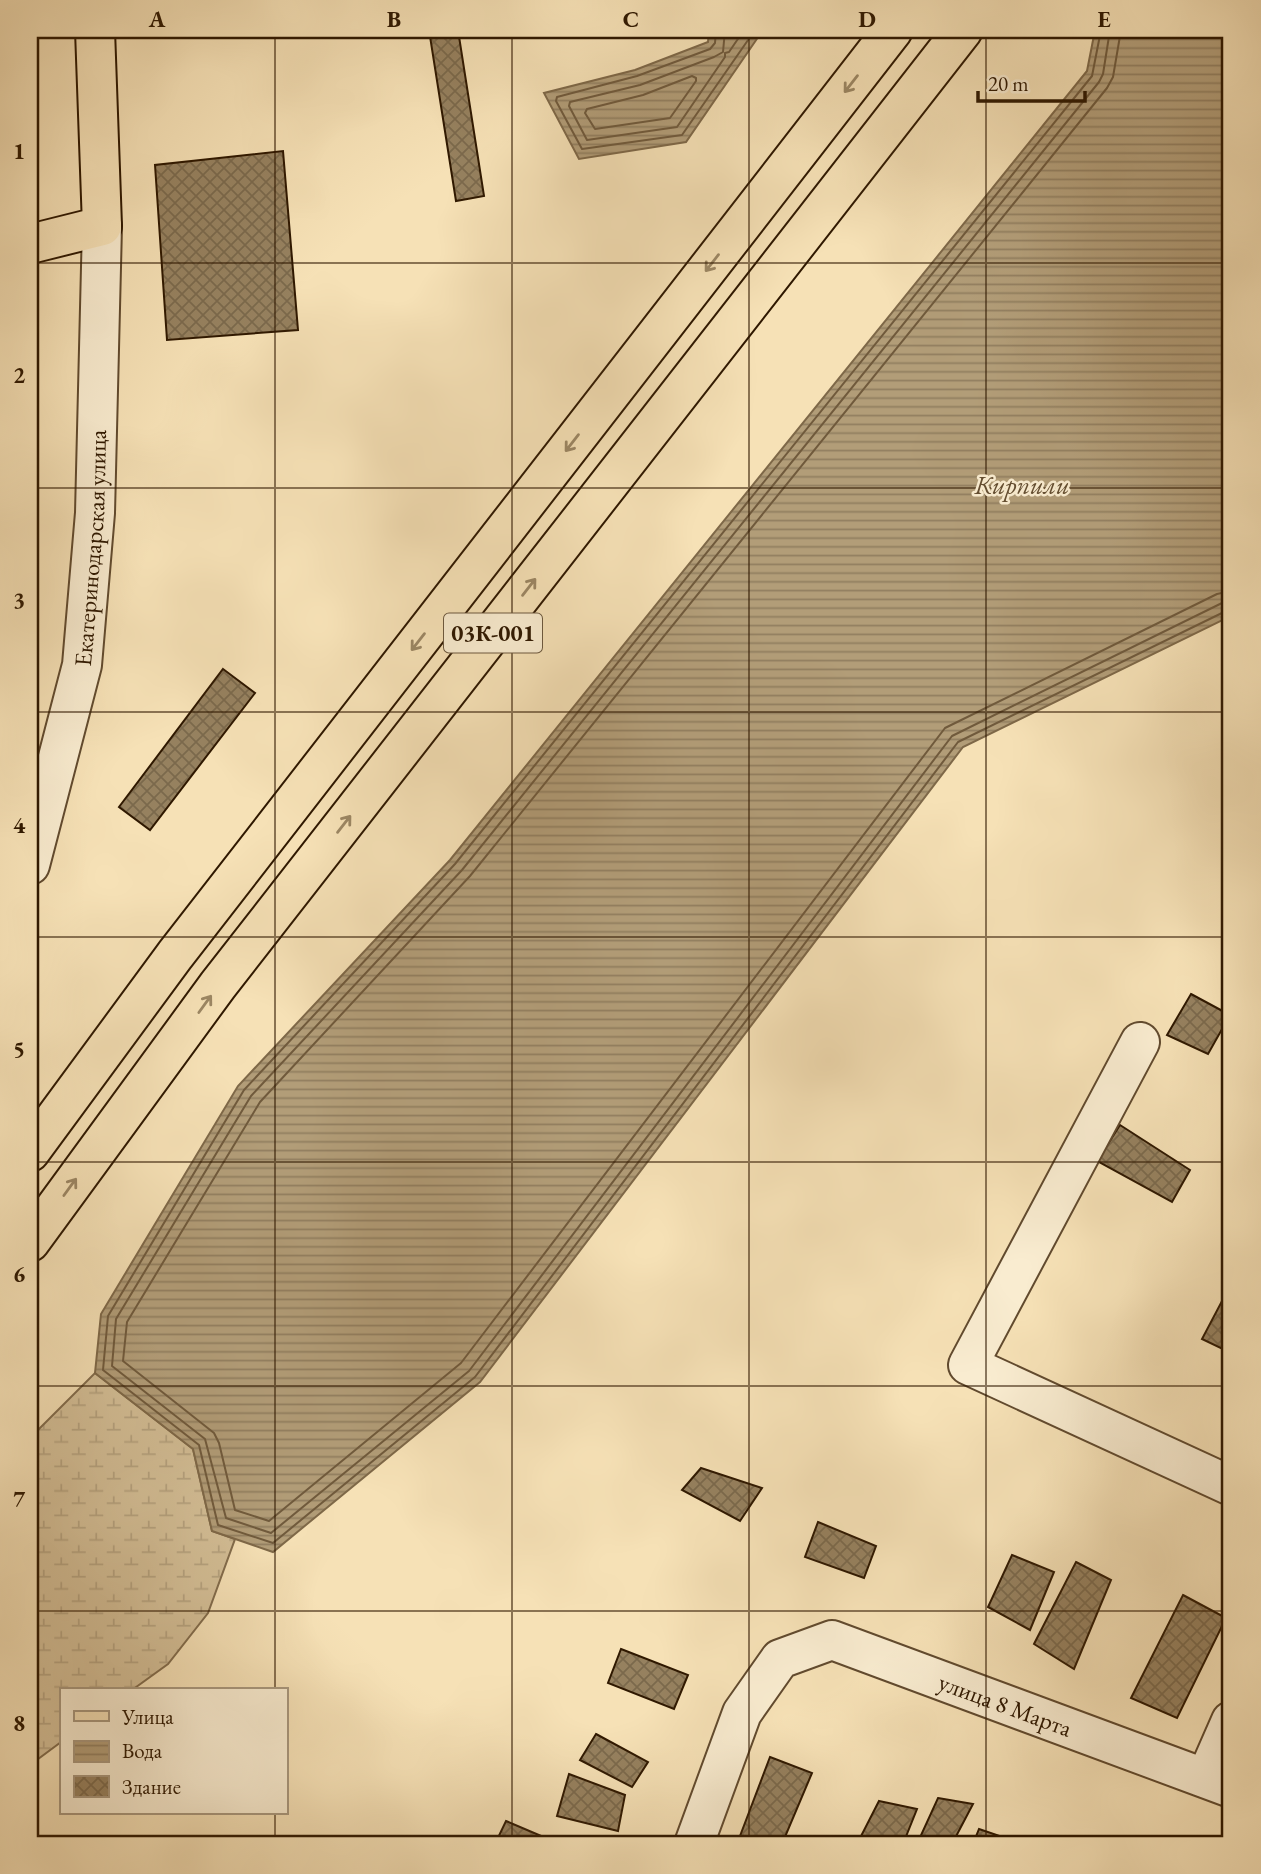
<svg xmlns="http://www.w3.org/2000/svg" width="1261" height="1874" viewBox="0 0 1261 1874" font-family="'EB Garamond',serif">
	<defs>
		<pattern id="wetland-marsh" width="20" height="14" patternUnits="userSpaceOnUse" patternTransform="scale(1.75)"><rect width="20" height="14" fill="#d4bf97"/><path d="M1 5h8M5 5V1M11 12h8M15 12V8" fill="none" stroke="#b6a380"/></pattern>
		<pattern id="water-rules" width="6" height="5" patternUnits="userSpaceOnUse" patternTransform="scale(1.75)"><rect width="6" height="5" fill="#b29d78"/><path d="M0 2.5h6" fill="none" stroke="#917f60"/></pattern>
		<pattern id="building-cross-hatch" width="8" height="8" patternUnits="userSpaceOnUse" patternTransform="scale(1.75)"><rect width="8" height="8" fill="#96815f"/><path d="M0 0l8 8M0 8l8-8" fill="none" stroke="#7b694c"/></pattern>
	</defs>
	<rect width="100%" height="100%" fill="#f6e1b6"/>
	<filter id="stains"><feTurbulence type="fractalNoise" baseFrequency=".00286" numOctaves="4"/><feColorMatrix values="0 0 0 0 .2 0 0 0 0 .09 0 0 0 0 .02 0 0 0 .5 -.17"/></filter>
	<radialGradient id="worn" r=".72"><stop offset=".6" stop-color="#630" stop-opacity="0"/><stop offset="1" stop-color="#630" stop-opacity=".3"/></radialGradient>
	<!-- wetland -->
	<polygon fill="url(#wetland-marsh)" stroke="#826c4c" stroke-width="2" points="95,1373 193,1449 212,1531 235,1539 208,1613 168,1664 132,1690 61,1690 61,1742 30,1765 30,1438"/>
	<!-- water -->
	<g fill="url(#water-rules)" stroke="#7e6848" stroke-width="2">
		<polygon points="709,30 763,30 686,142 579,159 544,93 635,70 708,42"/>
		<polygon points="1095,30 1231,30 1231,616 963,747 480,1382 273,1552 212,1531 193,1449 95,1373 101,1314 238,1086 450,860 1087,71"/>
	</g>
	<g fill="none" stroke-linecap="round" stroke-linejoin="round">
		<!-- shore -->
		<g stroke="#705a3c" stroke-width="2">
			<polyline points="716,30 715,43 710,49 637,76 557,97 556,101 582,149 682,135 755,30"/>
			<polyline points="725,30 723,52 714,57 640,85 570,102 569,106 587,140 677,127 725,57 725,53 729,52 744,30"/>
			<polyline points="1101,30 1092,76 455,864 244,1090 108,1316 103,1370 199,1445 218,1525 273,1543 475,1377 958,742 1226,611 1231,611"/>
			<polyline points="1110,30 1103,74 1099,82 462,870 251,1096 116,1319 112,1366 205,1439 226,1518 271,1533 469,1371 952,736 1222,603 1231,602"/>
			<polyline points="1121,30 1113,77 1107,88 470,876 260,1102 127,1322 123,1361 214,1433 219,1443 235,1510 269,1521 461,1363 945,728 1217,594 1231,591"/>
			<polygon points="692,76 696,78 696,81 670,118 595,129 585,113 587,109 643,95"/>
		</g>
	</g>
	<!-- building -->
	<g fill="url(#building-cross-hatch)" stroke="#2f1800" stroke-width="2">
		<polygon points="429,30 458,30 484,196 456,201"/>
		<polygon points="283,151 298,330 167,340 155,165"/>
		<polygon points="223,669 255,693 150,830 119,807"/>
		<polygon points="1191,994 1230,1015 1208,1054 1167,1035"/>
		<polygon points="1120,1125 1190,1170 1172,1202 1097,1161"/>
		<polygon points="1222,1301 1231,1305 1231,1353 1202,1339"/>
		<polygon points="701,1468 762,1488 740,1521 682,1490"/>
		<polygon points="818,1522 876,1546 864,1578 805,1557"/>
		<polygon points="1012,1555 1054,1572 1030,1630 988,1607"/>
		<polygon points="1076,1562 1111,1580 1074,1669 1034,1644"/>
		<polygon points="1183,1595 1226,1618 1177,1718 1131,1698"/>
		<polygon points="621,1649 688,1675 674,1709 608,1683"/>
		<polygon points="596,1734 648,1762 632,1787 580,1760"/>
		<polygon points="770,1757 812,1773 782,1844 737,1844"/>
		<polygon points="569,1774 625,1795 618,1831 557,1816"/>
		<polygon points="938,1798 973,1804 952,1844 917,1844"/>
		<polygon points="879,1801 917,1809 903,1844 857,1844"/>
		<polygon points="506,1821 560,1844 495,1844"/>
		<polygon points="979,1829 1023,1844 973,1844"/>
	</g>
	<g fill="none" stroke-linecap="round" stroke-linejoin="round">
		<defs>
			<g id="minor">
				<path id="s1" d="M30,865l52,-200 13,-152 7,-287"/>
				<polyline points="1140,1042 968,1365 1231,1486"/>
				<polyline points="1206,1778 1231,1721"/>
				<path id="s2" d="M694,1844l48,-131 38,-54 52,-19 399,148"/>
			</g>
			<g id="major">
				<polyline points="30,244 102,226 95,30"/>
				<polyline points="30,1152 175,955 893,30"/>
				<polyline points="30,1242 218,985 963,30"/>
			</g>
		</defs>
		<!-- minor casing -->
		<use href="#minor" stroke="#614a2e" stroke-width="42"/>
		<!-- major casing -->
		<use href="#major" stroke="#2f1800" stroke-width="42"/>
		<!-- minor -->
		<use href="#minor" stroke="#f9ecd0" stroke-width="38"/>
		<!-- major -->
		<use href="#major" stroke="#f6e1b6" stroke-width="38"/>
	</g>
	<!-- one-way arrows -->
	<defs><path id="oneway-shaft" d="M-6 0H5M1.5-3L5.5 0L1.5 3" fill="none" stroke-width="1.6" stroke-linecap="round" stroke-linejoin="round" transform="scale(1.75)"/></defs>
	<g stroke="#9c8764">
		<use href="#oneway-shaft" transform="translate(851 84) rotate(128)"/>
		<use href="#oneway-shaft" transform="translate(712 263) rotate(128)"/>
		<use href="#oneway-shaft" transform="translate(572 443) rotate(128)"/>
		<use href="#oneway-shaft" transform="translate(529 587) rotate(-52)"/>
		<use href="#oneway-shaft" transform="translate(418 642) rotate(128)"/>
		<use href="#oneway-shaft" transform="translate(344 824) rotate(-52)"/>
		<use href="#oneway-shaft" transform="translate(205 1004) rotate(-54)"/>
		<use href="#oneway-shaft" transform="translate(70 1187) rotate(-54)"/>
	</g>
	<!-- grid -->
	<path fill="none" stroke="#2f1800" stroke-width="2" stroke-opacity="0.55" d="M275,30v1660M512,30v1814M749,30v1814M986,30v1814M30,263h1201M30,488h1201M30,712h1201M30,937h1201M30,1162h1201M30,1386h1201M30,1611h1201M275,1813v31"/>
	<g text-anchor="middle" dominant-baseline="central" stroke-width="5" stroke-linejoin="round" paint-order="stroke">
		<!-- shield labels -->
		<rect fill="#f9ecd0" stroke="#6c583e" stroke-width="2" x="444" y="613.5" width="98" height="39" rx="5"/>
		<g font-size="23" font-weight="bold" fill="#2f1800">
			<text x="493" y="633">03К-001</text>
		</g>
		<!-- street labels -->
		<g font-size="24" fill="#2f1800" stroke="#f9ecd0">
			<text stroke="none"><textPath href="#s1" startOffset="324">Екатеринодарская улица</textPath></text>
			<text stroke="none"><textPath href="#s2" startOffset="446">улица 8 Марта</textPath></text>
		</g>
		<!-- water labels -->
		<g font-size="26" font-style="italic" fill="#634d30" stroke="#f9ecd0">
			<text x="1022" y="485">Кирпили</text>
		</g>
	</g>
	<!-- margin -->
	<rect width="1261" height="1874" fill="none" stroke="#f6e1b6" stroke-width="77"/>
	<!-- legend -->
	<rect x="60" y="1688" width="228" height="126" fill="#f9ecd0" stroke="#a8977d" stroke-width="2"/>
	<rect x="74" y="1711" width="35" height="10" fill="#f6e1b6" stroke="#a8977d" stroke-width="2"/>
	<text x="122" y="1724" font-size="21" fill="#2f1800">Улица</text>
	<rect x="74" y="1741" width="35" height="21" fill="url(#water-rules)" stroke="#a8977d" stroke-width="2"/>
	<text x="122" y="1758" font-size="21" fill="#2f1800">Вода</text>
	<rect x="74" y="1776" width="35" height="21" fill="url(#building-cross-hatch)" stroke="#a8977d" stroke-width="2"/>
	<text x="122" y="1794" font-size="21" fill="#2f1800">Здание</text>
	<!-- scale -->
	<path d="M978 91v10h107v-10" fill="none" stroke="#2f1800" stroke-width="3.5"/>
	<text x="988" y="91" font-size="21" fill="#2f1800" stroke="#f9ecd0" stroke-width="5" paint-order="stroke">20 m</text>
	<rect x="38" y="38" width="1184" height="1798" fill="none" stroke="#2f1800" stroke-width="2.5"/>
	<g font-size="23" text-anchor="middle" font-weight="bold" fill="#2f1800">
		<text x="157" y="27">A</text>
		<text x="394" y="27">B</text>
		<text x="631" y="27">C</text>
		<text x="867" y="27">D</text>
		<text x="1104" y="27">E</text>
		<text x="19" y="159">1</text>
		<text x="19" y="383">2</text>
		<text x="19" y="608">3</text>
		<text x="19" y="833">4</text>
		<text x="19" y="1057">5</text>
		<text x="19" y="1282">6</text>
		<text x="19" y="1507">7</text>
		<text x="19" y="1731">8</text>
	</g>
	<rect width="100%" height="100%" filter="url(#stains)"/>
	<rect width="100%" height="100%" fill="url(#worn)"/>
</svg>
